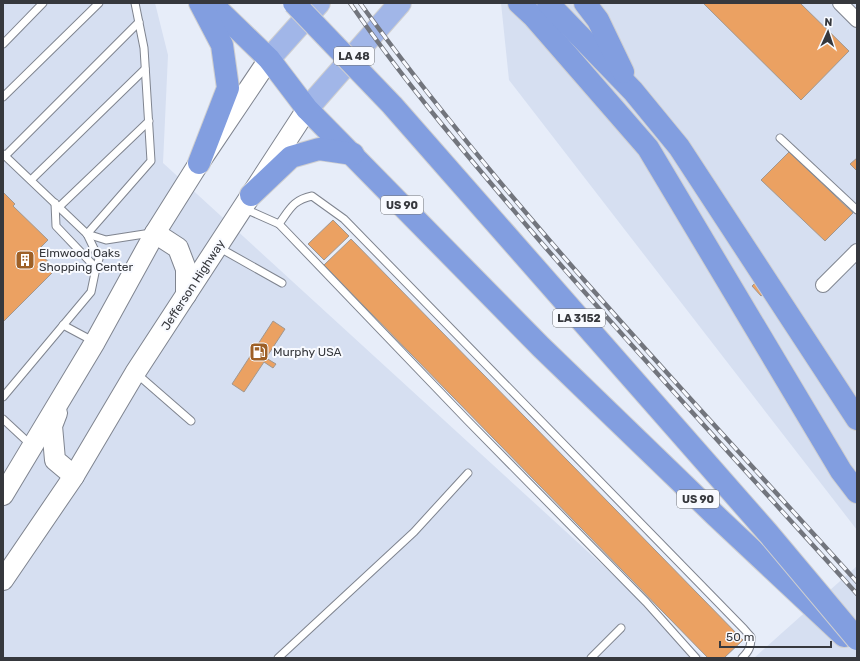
<svg xmlns="http://www.w3.org/2000/svg" width="860" height="661" viewBox="0 0 860 661" font-family="Rubik,sans-serif">
	<rect width="100%" height="100%" fill="#e7edf9"/>
	<!-- built -->
	<g fill="#d6dff1">
		<polygon points="3,3 155,3 168,55 163,163 704,658 3,658"/>
		<polygon points="501,3 857,3 857,530 509,80"/>
		<polygon points="857,566 857,658 754,658"/>
	</g>
	<!-- building -->
	<g fill="#eba162" stroke="#a1978f">
		<polygon points="703,3 800,3 849,51 801,100"/>
		<polygon points="789,152 853,213 825,241 761,180"/>
		<polygon points="857,158 857,171 850,164"/>
		<polygon points="3,192 15,204 13,206 48,240 37,251 56,269 3,322"/>
		<polygon points="333,220 349,236 324,260 308,244"/>
		<polygon points="351,239 743,640 724,658 708,658 324,265"/>
		<polygon points="761,277 771,288 761,296 752,286"/>
		<polygon points="273,321 285,329 266,358 276,364 273,368 264,362 244,392 232,384"/>
	</g>
	<g fill="none" stroke-linecap="round" stroke-linejoin="round">
		<defs>
			<g id="service">
				<polyline points="3,44 43,3"/>
				<polyline points="3,97 99,3"/>
				<polyline points="780,138 857,210"/>
				<polyline points="3,154 87,234 99,259 96,268 91,292 3,397"/>
				<polyline points="5,156 139,22"/>
				<polyline points="31,180 145,69"/>
				<polyline points="55,203 56,226 96,268"/>
				<polyline points="59,207 149,121"/>
				<polyline points="243,208 279,224 467,420 646,602 696,658"/>
				<path d="M279,224c11,-15 14,-24 33,-28l32,23 400,410 7,8c0,10 -2,14 -9,21"/>
				<polyline points="87,234 151,161 144,48 135,3"/>
				<polyline points="87,234 106,240 151,233"/>
				<polyline points="218,247 282,283"/>
				<polyline points="63,325 93,341"/>
				<polyline points="137,374 191,421"/>
				<polyline points="3,419 31,445"/>
				<polyline points="278,658 414,532 468,473"/>
				<polyline points="591,658 621,628"/>
			</g>
			<g id="minor">
				<polyline points="840,3 857,20"/>
				<polyline points="823,285 857,251"/>
			</g>
			<g id="secondary">
				<polyline points="155,233 178,248 186,269 186,295"/>
				<polyline points="57,413 52,426 55,460 74,476"/>
				<polyline points="3,495 95,342 155,233 199,163 269,59"/>
				<polyline points="3,580 74,476 135,373 307,109"/>
			</g>
			<g id="primary">
				<polyline points="269,59 319,3"/>
				<polyline points="307,109 400,3"/>
			</g>
			<g id="trunk">
				<polyline points="211,3 269,59 307,109 541,347 715,515 844,636"/>
				<polyline points="519,3 534,17 648,148 841,471 857,492"/>
				<polyline points="548,3 633,91 679,147 857,419"/>
				<polyline points="585,3 598,20 623,72"/>
				<polyline points="199,163 228,88 222,45 200,3"/>
				<polyline points="251,195 291,157 319,149 353,154"/>
			</g>
		</defs>
		<!-- service casing -->
		<use href="#service" stroke="#7f848f" stroke-width="9"/>
		<!-- minor casing -->
		<use href="#minor" stroke="#7f848f" stroke-width="16"/>
		<!-- secondary casing -->
		<use href="#secondary" stroke="#7f848f" stroke-width="22"/>
		<!-- primary casing -->
		<use href="#primary" stroke="#cfcfd0" stroke-width="24"/>
		<!-- trunk casing -->
		<use href="#trunk" stroke="#cfcfd0" stroke-width="24"/>
		<!-- service -->
		<use href="#service" stroke="#fff" stroke-width="7"/>
		<!-- minor -->
		<use href="#minor" stroke="#fff" stroke-width="14"/>
		<!-- secondary -->
		<use href="#secondary" stroke="#fff" stroke-width="20"/>
		<!-- primary -->
		<use href="#primary" stroke="#a1b6e8" stroke-width="22"/>
		<!-- trunk -->
		<use href="#trunk" stroke="#829ee0" stroke-width="22"/>
		<defs>
			<g id="rail">
				<path d="M350,3c56,81 119,155 183,230 105,122 216,241 324,361"/>
				<path d="M360,3c149,206 327,390 497,579"/>
			</g>
		</defs>
		<!-- rail casing -->
		<use href="#rail" stroke="#72757d" stroke-width="4.5"/>
		<!-- rail -->
		<use href="#rail" stroke="#f8faff" stroke-width="3" stroke-dasharray="9" stroke-linecap="butt"/>
		<defs>
			<polyline id="trunk-bridge" points="294,3 392,105 768,533 857,639"/>
		</defs>
		<!-- trunk-bridge casing -->
		<use href="#trunk-bridge" stroke="#cfcfd0" stroke-width="24" stroke-linecap="butt"/>
		<!-- trunk-bridge -->
		<use href="#trunk-bridge" stroke="#829ee0" stroke-width="22"/>
	</g>
	<!-- icons -->
	<defs>
		<symbol id="building-square" viewBox="-11 -11 22 22"><rect x="-9" y="-9" width="18" height="18" rx="4" fill="#9e6026" stroke="#f8faff"/><path d="M-4-6H4V6H1V3H-1V6H-4ZM-2.5-4.3h1.7v1.8h-1.7ZM.8-4.3h1.7v1.8H.8ZM-2.5-1h1.7V.8h-1.7ZM.8-1h1.7V.8H.8Z" fill="#fff"/></symbol>
		<symbol id="fuel-square" viewBox="-11 -11 22 22"><rect x="-9" y="-9" width="18" height="18" rx="4" fill="#9e6026" stroke="#f8faff"/><path d="M-5.5-6h7V0h2V4h1.3V-2.5L3-4.5l.8-.8L6-3V5H2.5V1h-1V6h-7ZM-4.2-4.7v3.2H.2V-4.7Z" fill="#fff"/></symbol>
	</defs>
	<g fill-rule="evenodd">
		<use href="#building-square" x="14" y="249" width="22" height="22"/>
		<use href="#fuel-square" x="248" y="341" width="22" height="22"/>
	</g>
	<g text-anchor="middle" dominant-baseline="central" stroke-width="4" stroke-linejoin="round" paint-order="stroke">
		<!-- shield labels -->
		<g fill="#f8faff" stroke="#707277" stroke-width="1">
			<rect x="334" y="47" width="40" height="18" rx="3"/>
			<rect x="381" y="196" width="42" height="18" rx="3"/>
			<rect x="553" y="309" width="52" height="18" rx="3"/>
			<rect x="677" y="490" width="42" height="18" rx="3"/>
		</g>
		<g font-size="11" font-weight="bold" fill="#36383d">
			<text x="354" y="56">LA 48</text>
			<text x="402" y="205">US 90</text>
			<text x="579" y="318">LA 3152</text>
			<text x="698" y="499">US 90</text>
		</g>
		<!-- poi labels -->
		<g font-size="12" fill="#36383d" stroke="#f8faff" text-anchor="start">
			<text x="39" y="253">Elmwood Oaks<tspan x="39" dy="14">Shopping Center</tspan></text>
			<text x="273" y="352">Murphy USA</text>
		</g>
		<!-- street labels -->
		<g font-size="12" fill="#36383d" stroke="#f8faff">
			<text transform="translate(193 285) rotate(-57)">Jefferson Highway</text>
		</g>
	</g>
	<!-- border -->
	<rect width="860" height="661" fill="none" stroke="#36383d" stroke-width="8"/>
	<!-- north arrow -->
	<g transform="translate(828 32) rotate(3)" stroke="#f8faff" stroke-width="3" paint-order="stroke">
	<path d="M0-3L7 15L0 10L-7 15Z" fill="#36383d"/>
	<text y="-6" font-size="11" font-weight="bold" text-anchor="middle" fill="#36383d">N</text>
	</g>
	<!-- scale -->
	<path d="M720 641v6h111v-6" fill="none" stroke="#36383d" stroke-width="2"/>
	<text x="726" y="641" font-size="12" fill="#36383d" stroke="#f8faff" stroke-width="3" paint-order="stroke">50 m</text>
</svg>
